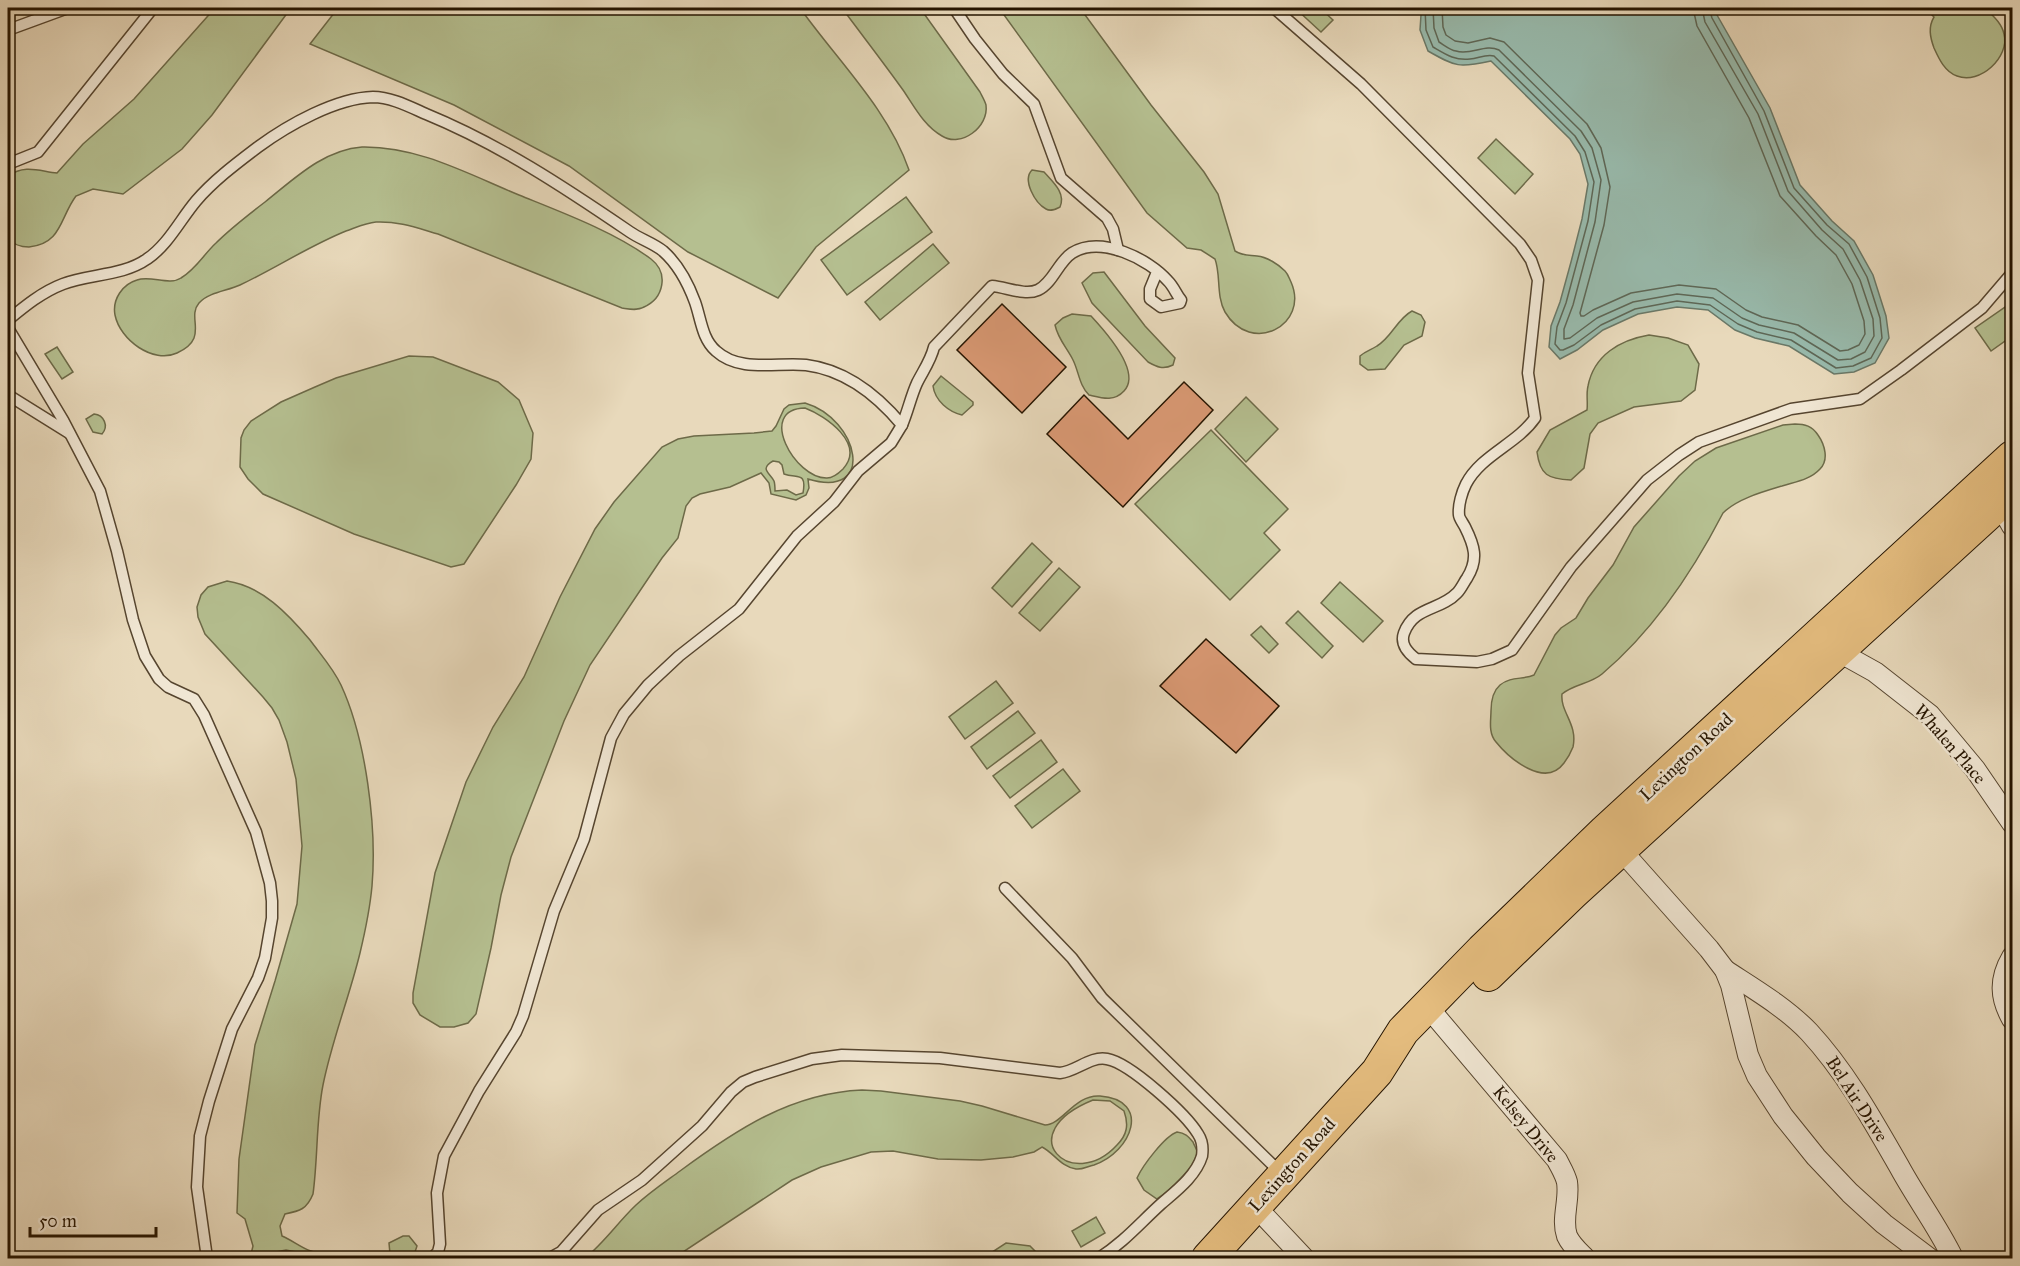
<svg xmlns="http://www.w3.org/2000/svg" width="2020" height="1266" viewBox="0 0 2020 1266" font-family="'IM FELL Great Primer',serif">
	<rect width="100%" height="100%" fill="#e8d9bb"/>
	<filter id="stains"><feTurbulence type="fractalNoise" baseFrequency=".00333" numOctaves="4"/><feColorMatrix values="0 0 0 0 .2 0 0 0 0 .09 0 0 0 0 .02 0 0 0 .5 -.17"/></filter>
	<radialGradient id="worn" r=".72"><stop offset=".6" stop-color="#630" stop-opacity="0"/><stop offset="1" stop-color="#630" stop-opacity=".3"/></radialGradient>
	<!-- green -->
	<g fill="#b5bf90" stroke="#6d6a48" stroke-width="1.5" fill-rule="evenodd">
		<path d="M215,8h76l-79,107 -30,34 -59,45 -30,-5 -17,7c-16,21 -14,48 -47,51 -9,0 -15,-2 -21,-9v-62c17,-12 31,-5 49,-3l26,-29 51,-45z"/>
		<path d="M338,8h462c37,52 88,101 109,162l-93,77 -38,51 -90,-46 -119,-86 -115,-61 -144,-61z"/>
		<path d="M842,8h78l60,84c2,4 5,9 6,13 3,22 -25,43 -44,31 -18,-10 -28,-30 -39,-46 -20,-28 -41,-55 -61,-82z"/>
		<path d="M999,8h81l71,97 53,67 14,22 17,57c8,5 13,4 22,5 10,1 21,8 28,15 3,3 4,7 6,11 19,43 -40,74 -66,30 -9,-16 -4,-37 -10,-53l-14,-9 -14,-2 -40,-35z"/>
		<polygon points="1295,8 1320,8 1333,20 1321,32"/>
		<path d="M1925,8h60c7,7 17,15 19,26 6,23 -24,51 -47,42 -12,-4 -18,-17 -23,-28 -4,-11 -6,-21 0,-31z"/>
		<polygon points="1496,139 1533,174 1515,194 1478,158"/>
		<path d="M362,147c56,-1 106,27 157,48 42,17 96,37 132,64 18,14 13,39 -7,48 -7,4 -15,2 -22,1l-184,-74c-21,-6 -40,-13 -62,-12 -11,1 -21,6 -30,9 -37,15 -70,37 -106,54 -13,6 -31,7 -41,18 -13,15 11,35 -22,50 -24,11 -57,-13 -62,-38 -3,-16 8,-31 22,-35 14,-5 32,6 44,-2 15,-9 23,-24 35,-35 15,-15 32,-28 49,-41 29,-23 58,-52 97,-55z"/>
		<path d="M1032,170l12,2c9,10 22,21 16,35 -4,2 -9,5 -14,2 -11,-6 -24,-29 -14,-39z"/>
		<polygon points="906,197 932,232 847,295 821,260"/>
		<polygon points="933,244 949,263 880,320 865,302"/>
		<path d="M1104,272l41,54 30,32 -2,7c-10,5 -16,2 -25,-3l-56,-59 -10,-20 11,-10z"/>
		<polygon points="2011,303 2012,306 2012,336 1991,351 1975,328"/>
		<path d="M1412,311l9,4 4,7 -3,14 -18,9 -19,24 -17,1 -8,-6v-8c6,-5 11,-6 17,-10 15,-9 20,-27 35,-35z"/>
		<path d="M1072,314l19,2c14,15 51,56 33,75 -10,11 -22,7 -35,4 -10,-10 -10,-23 -16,-35 -6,-12 -15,-21 -18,-35l8,-7z"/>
		<path d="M1649,335l19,3 20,7 11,19 -4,26 -14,11 -47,6 -36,16 -8,11 -6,34 -13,12c-23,-1 -31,-5 -34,-28l13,-22 37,-20c1,-8 -1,-16 1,-24 6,-31 32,-46 61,-51z"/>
		<polygon points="57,347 73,372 62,379 45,354"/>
		<polygon points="409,356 433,357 498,382 519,400 533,433 531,459 516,485 464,564 451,567 354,534 263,494 248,479 240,467 241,438 244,430 251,421 281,402 315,387 336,378"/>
		<path d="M941,376l32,26v3l-11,10c-13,-3 -27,-14 -29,-29z"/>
		<polygon points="1246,397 1278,429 1246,462 1215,429"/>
		<path d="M805,403c54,16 72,97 3,76l1,9 -3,7 -10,5 -25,-6 -2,-11 -8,-10 -31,14 -30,7 -8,4 -6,8 -8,32 -16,20 -72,107 -26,56 -53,136 -10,38 -10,53 -15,66 -8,9 -14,4h-14l-20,-12 -7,-12v-10l22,-120 31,-91 27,-55 31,-50 36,-80 35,-68 19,-27 48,-55 16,-8 16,-3 60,-3 18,-2 4,-5 8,-17 5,-4zM805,408c21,8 61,36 38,61 -4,4 -10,9 -16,9 -32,1 -71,-69 -22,-70zM773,461l6,1 3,3 2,9c13,5 23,-3 19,19l-7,2 -9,-5 -12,1c0,-4 0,-7 -1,-10 -4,-8 -15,-12 -1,-20z"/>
		<path d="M94,414c10,1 15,12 8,20l-9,-2 -7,-13z"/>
		<path d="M1795,424c10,0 17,2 23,11 7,10 11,25 2,34 -10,11 -26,13 -38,17 -20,6 -45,13 -59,27 -31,60 -69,117 -121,161 -12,10 -28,10 -40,20 -2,18 16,30 11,53 -2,5 -5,11 -9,16 -19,26 -55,-5 -68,-21 -8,-9 -5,-22 -5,-31 0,-9 2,-20 9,-26 11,-9 23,-5 34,-10l21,-40 6,-7 15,-10 12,-20 25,-33 21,-38 45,-51 16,-15 21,-13 67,-23z"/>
		<polygon points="1211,430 1288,509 1264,533 1280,550 1230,600 1135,504"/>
		<polygon points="1032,543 1052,562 1012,607 992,588"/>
		<polygon points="1059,568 1080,587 1040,631 1019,613"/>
		<path d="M227,581c35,5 61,33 83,59 11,15 23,28 31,45 25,54 36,142 31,201 -2,22 -7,46 -12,67 -11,45 -28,87 -37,132 -7,35 -5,73 -10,109 -6,15 -13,17 -28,20l-5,12 2,10c16,7 26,18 44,18l1,4h-23l-8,-6 -10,-2 -10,2 -8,6h-18l3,-12 -8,-27 -8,-6 2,-54 16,-114 20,-64 22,-77 5,-58 -6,-67 -9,-37 -8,-22 -7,-12 -9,-11 -58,-63 -7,-17 -1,-10 4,-12 7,-8z"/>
		<polygon points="1340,582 1383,621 1363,642 1321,603"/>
		<polygon points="1298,611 1333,646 1322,658 1286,623"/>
		<polygon points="1261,626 1278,644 1269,653 1251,635"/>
		<polygon points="996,681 1013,703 965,739 949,717"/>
		<polygon points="1018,711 1035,733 987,769 971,747"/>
		<polygon points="1041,740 1057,762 1010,798 993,776"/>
		<polygon points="1063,769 1080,791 1032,828 1015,806"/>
		<path d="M862,1090l19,1 79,10 22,5 63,19c17,0 30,-31 55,-29 52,4 32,56 -6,69 -6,1 -12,5 -18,4 -15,-2 -22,-16 -34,-22l-8,5 -21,5 -32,3 -43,-1 -45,-8 -22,1 -50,15 -29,13 -118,78h-89c19,-15 33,-36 51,-53 14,-13 29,-23 44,-34 56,-41 111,-78 182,-81zM1093,1100l17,1 14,10c5,14 3,24 -7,34 -45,49 -108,-11 -24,-45z"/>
		<path d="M1177,1132c8,1 11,4 16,10 1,3 3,6 4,9 1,14 -29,41 -40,48l-13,-9 -7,-12c6,-13 28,-42 40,-46z"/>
		<polygon points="1096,1217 1105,1233 1081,1247 1072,1231"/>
		<polygon points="403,1236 409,1236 417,1246 413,1258 395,1258 390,1254 389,1243"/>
		<polygon points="1006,1243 1030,1246 1042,1258 983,1258"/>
	</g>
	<!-- water -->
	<path fill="#98baac" stroke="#6a7867" stroke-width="1.5" d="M1418,8h296l3,7 53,93 30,77 32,36 22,20 19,34 13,41 3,22 -14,25 -21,9 -20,2 -45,-28 -34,-8 -20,-8 -27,-20 -31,-3 -39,7 -35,16 -26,20 -17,9 -11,-12 2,-21 9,-24 11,-40 11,-43 6,-35 -8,-30 -10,-15 -79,-78c-32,7 -35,6 -63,-10l-8,-21 1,-15z"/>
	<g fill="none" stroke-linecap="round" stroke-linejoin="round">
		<!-- shore -->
		<g stroke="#5e6756" stroke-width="1.5">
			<path d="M1425,8l1,22 7,17c12,7 22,14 37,12 9,-1 16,-5 24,-3l81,80 10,16 9,30 -6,39 -22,82 -9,24 -2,17 5,6h3l11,-5 27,-20 34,-16 42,-8 33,4 28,19 19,8 34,8 45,28 17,-2 18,-8 11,-20 -2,-20 -13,-41 -18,-33 -22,-19 -33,-37 -30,-77 -52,-93 -3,-10"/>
			<path d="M1433,8l1,20 5,14c5,3 11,8 17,9 15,5 29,-8 43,-1l82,81 11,17 9,32 -6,42 -22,83 -9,24v10l6,-1 27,-20 36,-16 44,-8 36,4 29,20 17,7 35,8 44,27 13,-1 14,-7 9,-16 -1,-17 -13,-39 -17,-31 -21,-19 -34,-39 -30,-77 -53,-92 -3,-14"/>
			<polyline points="1442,8 1443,27 1446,35 1455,41 1468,43 1490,38 1504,42 1587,124 1601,148 1610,187 1604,225 1580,313 1581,316 1584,316 1593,310 1631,293 1679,285 1716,289 1746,310 1762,317 1798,325 1840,351 1848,350 1859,345 1865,334 1864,321 1852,284 1836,255 1816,236 1780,196 1749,118 1697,26 1693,8"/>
		</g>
	</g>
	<!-- building -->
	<g fill="#db9a75" stroke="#251400" stroke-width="1.5">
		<polygon points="1002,304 1066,367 1022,413 957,350"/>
		<polygon points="1184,382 1213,410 1123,507 1047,434 1084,395 1128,439"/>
		<polygon points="1206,639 1279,706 1236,753 1160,686"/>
	</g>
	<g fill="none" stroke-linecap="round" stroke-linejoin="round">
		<defs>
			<g id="lane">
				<polyline points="954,8 975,39 1003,74 1034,104 1061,178 1107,218 1113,229 1118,250"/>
				<path d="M1274,8l87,76 159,160 11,16 7,20 -10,93 7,45c-18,26 -54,37 -69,66 -4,8 -8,21 -7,31 0,3 4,8 6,12 9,18 14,32 2,51 -3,4 -6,11 -10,15 -17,18 -43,13 -53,40 -4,11 3,19 12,26l61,3 15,-3 20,-9 59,-83 76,-87 32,-25 20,-13 92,-33 69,-10 41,-29 81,-62 30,-35"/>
				<polyline points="8,30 68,8"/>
				<polyline points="8,164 38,152 153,8"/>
				<path d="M8,320c17,-14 34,-28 55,-36 26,-10 60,-8 84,-25 21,-14 33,-39 49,-58 18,-21 41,-38 62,-54 30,-22 78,-49 115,-50 18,0 37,10 53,17 73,30 138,73 204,118 10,7 23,11 33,19 16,14 25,32 32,51 6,17 7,37 21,49 24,22 61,11 90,14 40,5 71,30 96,60 6,-14 9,-29 15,-42 6,-12 14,-23 17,-36l58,-61c14,1 33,10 46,4 15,-7 20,-28 34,-37 29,-18 77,6 96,28 6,6 8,13 13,19l-1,3 -19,4 -11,-8v-10l7,-17"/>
				<polyline points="8,328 63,420 100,491 117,551 133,620 145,656 159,679 168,687 194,699 204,715 256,832 270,883 272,901 272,918 265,958 258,978 232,1029 209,1101 200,1136 197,1187 207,1258"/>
				<polyline points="8,395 69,433"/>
				<polyline points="1005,888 1072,958 1102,998 1282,1174"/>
				<polyline points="432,1258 438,1252 440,1244 437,1193 444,1156 479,1091 516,1032 523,1016 554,911 584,839 611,738 624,714 648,685 679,656 739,609 797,536 834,502 858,471 891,443 902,425"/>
				<path d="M550,1258l11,-6 37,-42 44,-30 60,-54 29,-34 12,-10 12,-5 57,-18 30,-4 98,3 120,15c17,-2 30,-17 47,-14 23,4 79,55 91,75 4,6 5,15 4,22 -6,20 -26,35 -41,48 -21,19 -38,39 -62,54"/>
			</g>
			<g id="street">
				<polyline points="1995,496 2012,526"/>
				<polyline points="1830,647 1875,672 1930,715 1975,769 2012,823"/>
				<polyline points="1613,841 1709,949 1725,970 1731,985 1748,1055 1757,1076 1783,1116 1816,1157 1850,1193 1884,1224 1929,1258"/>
				<path d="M2012,957c-13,22 -12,41 0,62"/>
				<path d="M1725,970c29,19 60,37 84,62 37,40 64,89 91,136 17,31 38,59 53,90"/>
				<path d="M1427,1006l130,154c4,8 8,14 10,22 3,18 -6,37 0,54 4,9 12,16 18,22"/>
				<polyline points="1255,1206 1304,1258"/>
			</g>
			<g id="primary">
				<polyline points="1488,975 1572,894 2012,492"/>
				<polyline points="1208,1258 1377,1072 1403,1031 1482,950 1605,831 2012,457"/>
			</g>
		</defs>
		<!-- lane casing -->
		<use href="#lane" stroke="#56452f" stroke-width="13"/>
		<!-- street casing -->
		<use href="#street" stroke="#56452f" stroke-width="22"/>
		<!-- primary casing -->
		<use href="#primary" stroke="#251400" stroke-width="34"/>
		<!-- lane -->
		<use href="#lane" stroke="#f0e6d3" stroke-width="10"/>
		<!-- street -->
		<use href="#street" stroke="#f0e6d3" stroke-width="20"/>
		<!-- primary -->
		<use href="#primary" stroke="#e4bc7e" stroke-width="32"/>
	</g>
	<g text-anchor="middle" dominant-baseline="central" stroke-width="5" stroke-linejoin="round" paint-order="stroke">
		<!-- street labels -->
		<g font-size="18" fill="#251400" stroke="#f0e6d3">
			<text transform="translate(1950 744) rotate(49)">Whalen Place</text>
			<text transform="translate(1686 757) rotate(-43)">Lexington Road</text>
			<text transform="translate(1857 1099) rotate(57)">Bel Air Drive</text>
			<text transform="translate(1526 1124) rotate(51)">Kelsey Drive</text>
			<text transform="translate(1292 1165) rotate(-48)">Lexington Road</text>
		</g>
	</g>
	<!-- margin -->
	<rect width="2020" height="1266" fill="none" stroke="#e8d9bb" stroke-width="30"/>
	<rect x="9" y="9" width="2002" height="1248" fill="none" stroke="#251400" stroke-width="3"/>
	<rect x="15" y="15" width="1990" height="1236" fill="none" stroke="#251400" stroke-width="1.5"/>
	<!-- scale -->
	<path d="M30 1227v9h126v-9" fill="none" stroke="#251400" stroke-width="3"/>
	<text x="39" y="1227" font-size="18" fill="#251400" stroke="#f0e6d3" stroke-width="4.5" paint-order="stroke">50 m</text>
	<rect width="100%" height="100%" filter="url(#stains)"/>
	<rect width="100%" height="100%" fill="url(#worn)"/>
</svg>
